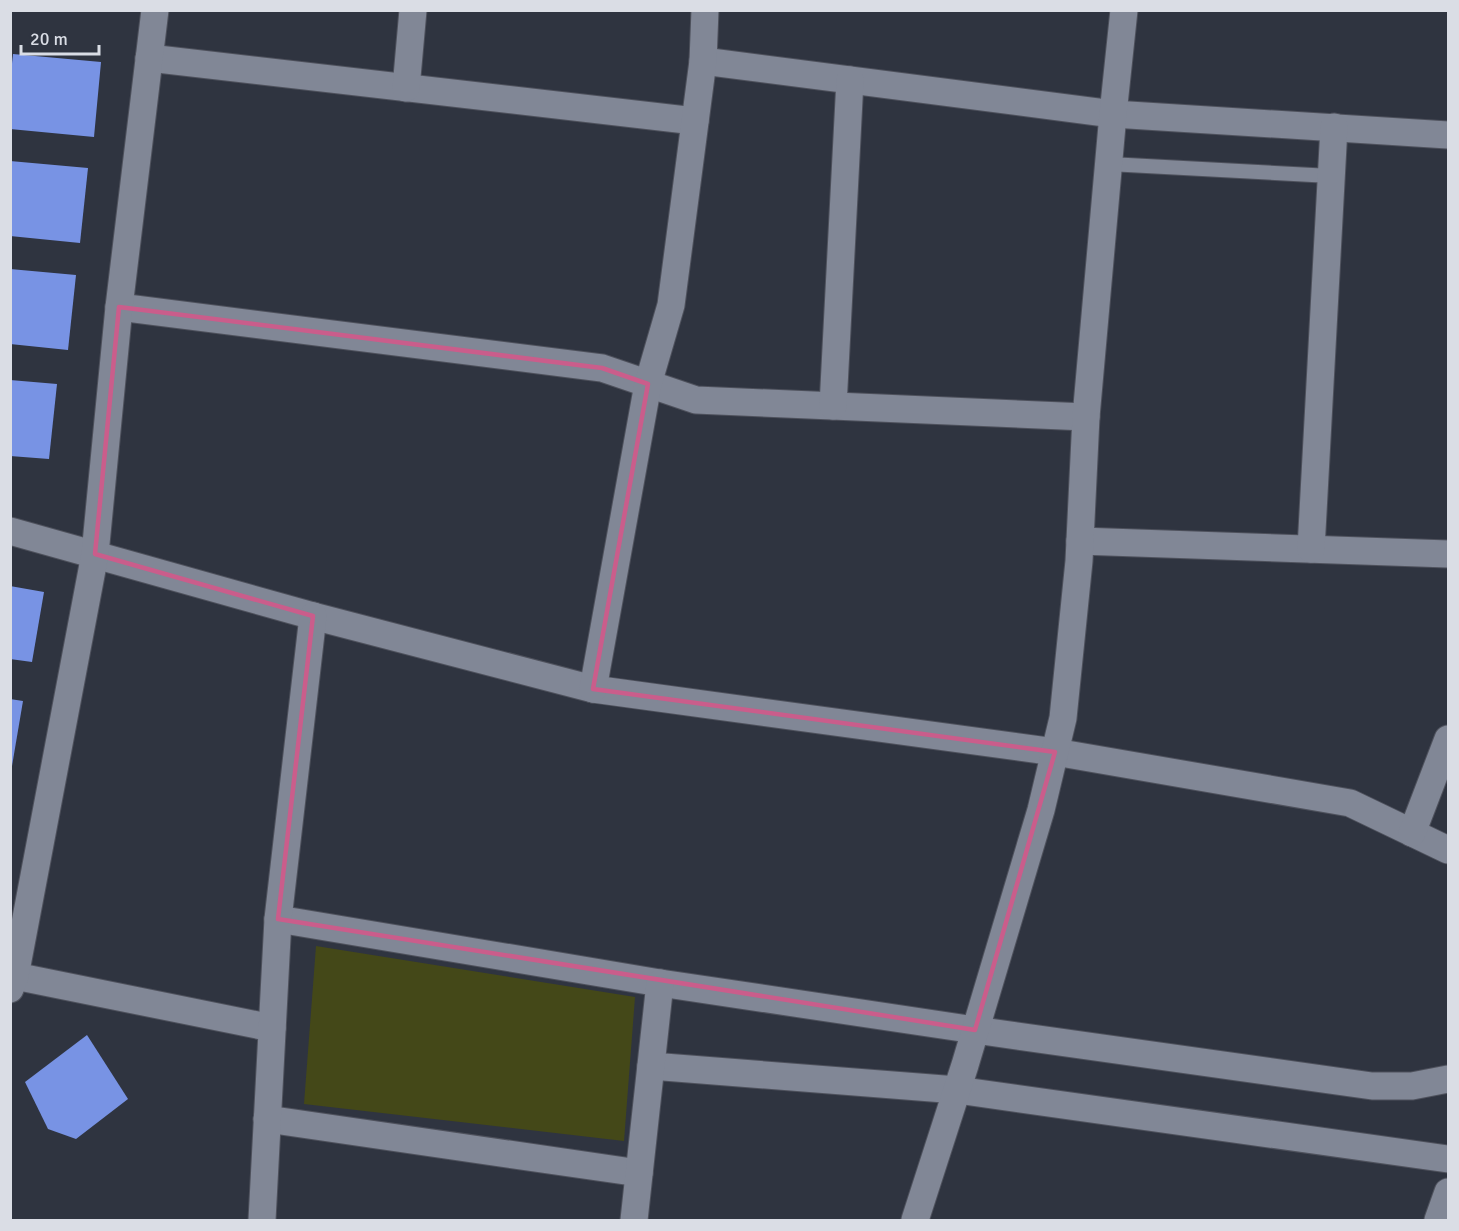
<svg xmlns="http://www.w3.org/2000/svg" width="1459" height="1231" viewBox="0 0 1459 1231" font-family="Signika,sans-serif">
	<rect width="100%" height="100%" fill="#2f3440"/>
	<!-- green -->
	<polygon fill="#444818" points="316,946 635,997 624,1141 304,1104"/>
	<!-- building -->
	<g fill="#7893e4">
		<polygon points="13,54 101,62 94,137 10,129 10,82"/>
		<polygon points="10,161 88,168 80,243 10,236"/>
		<polygon points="10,269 76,275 68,350 10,344"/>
		<polygon points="10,380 57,384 49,459 10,456"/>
		<polygon points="10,586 44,592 32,662 10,659"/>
		<polygon points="10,699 23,701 12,766 10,766"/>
		<polygon points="87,1035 128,1099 76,1139 48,1129 25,1082"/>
	</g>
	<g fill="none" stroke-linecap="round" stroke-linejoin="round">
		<defs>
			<polyline id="service" points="1109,164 1331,176"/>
			<g id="minor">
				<polyline points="149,58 695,121"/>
				<polyline points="703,61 1113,114 1448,135"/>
				<polyline points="406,88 413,10"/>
				<polyline points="119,307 602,368 696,400 1086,417"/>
				<polyline points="833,406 850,80"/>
				<polyline points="10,531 313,616 593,689 1055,752 1350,803 1448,850"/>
				<polyline points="1080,541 1448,554"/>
				<polyline points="1311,549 1334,127"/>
				<polyline points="593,689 648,384 671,305 703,61 705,10"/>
				<polyline points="1412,833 1448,739"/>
				<polyline points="278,919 660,983 975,1030 1372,1086 1412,1086 1448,1079"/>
				<polyline points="15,976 272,1028"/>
				<polyline points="10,989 15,976 95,554 119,307 155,10"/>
				<polyline points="651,1066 957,1090 1448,1159"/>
				<polyline points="267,1119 639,1173"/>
				<polyline points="262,1220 278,919 313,616"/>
				<polyline points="634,1220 660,983"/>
				<polyline points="915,1220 965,1065 1041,810 1063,718 1079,561 1086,417 1113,114 1124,10"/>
				<polyline points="1438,1220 1448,1192"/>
			</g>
		</defs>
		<!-- service casing -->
		<use href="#service" stroke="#4e515c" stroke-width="16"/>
		<!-- minor casing -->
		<use href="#minor" stroke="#4e515c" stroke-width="29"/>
		<!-- service -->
		<use href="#service" stroke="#818796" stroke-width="14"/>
		<!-- minor -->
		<use href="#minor" stroke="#818796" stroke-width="27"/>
	</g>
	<!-- marked area -->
	<path fill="none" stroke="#ca5d8b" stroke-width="4.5" stroke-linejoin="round" d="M119,307l483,61 46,16 -55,305 462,63 -80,278 -697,-111 35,-303 -218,-62z"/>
	<!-- border -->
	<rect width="1459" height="1231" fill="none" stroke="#dadde5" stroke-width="24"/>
	<!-- scale -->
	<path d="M21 45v9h78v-9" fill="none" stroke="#dadde5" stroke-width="3"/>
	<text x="30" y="45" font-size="18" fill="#dadde5" stroke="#2f3440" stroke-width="4.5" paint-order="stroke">20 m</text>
</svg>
